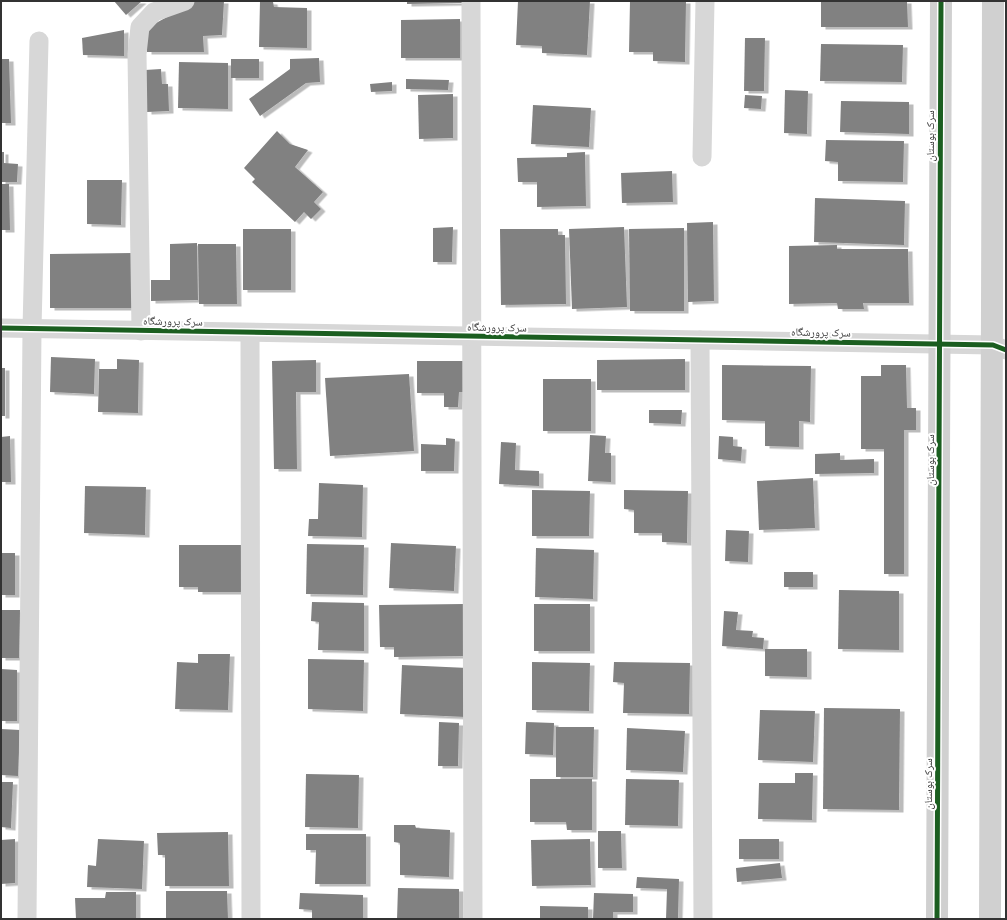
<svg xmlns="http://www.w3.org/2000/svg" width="1007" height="920" viewBox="0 0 1007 920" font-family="Arial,'Noto Naskh Arabic',sans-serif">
	<defs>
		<filter id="shadow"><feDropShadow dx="4.5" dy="2.5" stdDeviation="0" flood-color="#0004"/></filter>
	</defs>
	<rect width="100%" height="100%" fill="#fff"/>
	<!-- building -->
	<g fill="#818181" filter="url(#shadow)">
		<polygon points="114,1 142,1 126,15"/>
		<polygon points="203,1 224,1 222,35 203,36 204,52 147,52 147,28 194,2"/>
		<polygon points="260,1 273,2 274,7 307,8 307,48 259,47"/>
		<polygon points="407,1 463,1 463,3 407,4"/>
		<polygon points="518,1 590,1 587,55 542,53 542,46 516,45"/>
		<polygon points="630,1 686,1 685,62 653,61 653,52 629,52"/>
		<polygon points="821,1 907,1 908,27 821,27"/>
		<polygon points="460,19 460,58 401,58 401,20"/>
		<polygon points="124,30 124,56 83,55 82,38"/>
		<polygon points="745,38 765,38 764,91 744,91"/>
		<polygon points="821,44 903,45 902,82 820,81"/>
		<polygon points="319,58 320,82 306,83 260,116 249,99 290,69 290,59"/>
		<polygon points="1,59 9,59 11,123 1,123"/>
		<rect x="231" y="59" width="28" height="19"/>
		<polygon points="179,62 228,63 228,109 178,108"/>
		<polygon points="161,69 162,84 168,84 169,111 147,112 145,70"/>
		<polygon points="406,79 449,80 448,90 406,89"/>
		<polygon points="392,82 392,91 371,92 370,84"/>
		<polygon points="785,90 808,91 807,134 784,133"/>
		<polygon points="453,94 453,138 419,139 418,95"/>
		<polygon points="745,95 762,96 761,109 744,108"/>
		<polygon points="841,101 909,102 909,134 840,132"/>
		<polygon points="533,105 591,108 589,147 531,144"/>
		<polygon points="277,131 290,144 308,150 295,167 323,192 314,202 321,209 311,219 304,212 295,222 252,182 255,179 244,168"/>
		<polygon points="826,140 904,141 903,182 838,181 838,162 825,161"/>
		<polygon points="1,152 4,152 4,163 18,164 17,182 1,182"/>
		<polygon points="585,152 586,206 537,207 537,182 518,182 517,158 567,157 567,153"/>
		<polygon points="672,171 673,202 622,203 621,173"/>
		<polygon points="87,180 122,180 121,225 87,224"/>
		<polygon points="1,184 9,184 10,230 1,230"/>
		<polygon points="815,198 905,201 904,245 814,242"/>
		<polygon points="713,222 714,301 688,302 687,223"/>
		<polygon points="453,227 452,262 433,262 433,228"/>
		<polygon points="624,227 627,307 572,309 569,229"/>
		<polygon points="684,228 684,311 630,311 629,229"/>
		<rect x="243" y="229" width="48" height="61"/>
		<polygon points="500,229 558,229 558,235 565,235 566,304 501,305"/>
		<polygon points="197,243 198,300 151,301 151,280 170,280 170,244"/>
		<polygon points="198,244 236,244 237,304 199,304"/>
		<polygon points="837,245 837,249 908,249 909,303 863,303 864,309 838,309 837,303 789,304 789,246"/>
		<polygon points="133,253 133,308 50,308 50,254"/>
		<polygon points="51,357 95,359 94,394 50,392"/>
		<polygon points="117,359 139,360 138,413 98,412 99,369 117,369"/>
		<polygon points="685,359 685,390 597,390 597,360"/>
		<polygon points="316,360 316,392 296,392 297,469 274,469 272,361"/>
		<polygon points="417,361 463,361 463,392 459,392 458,407 444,407 444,393 417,393"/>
		<polygon points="722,365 811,366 810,422 799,421 799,447 765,446 765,421 722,420"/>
		<polygon points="881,365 906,365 907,408 916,408 916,430 904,430 904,574 884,574 884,449 861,449 861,376 881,376"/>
		<rect x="1" y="368" width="4" height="48"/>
		<polygon points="409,374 414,451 330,456 325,378"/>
		<rect x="543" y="379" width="48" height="52"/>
		<polygon points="649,410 682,410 681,424 649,423"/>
		<polygon points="590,435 606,436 605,453 611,453 611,482 588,481"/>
		<polygon points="10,436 11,482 1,482 1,437"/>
		<polygon points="719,436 733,437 733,446 742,447 741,461 718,459"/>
		<polygon points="446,438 455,439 454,471 421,471 421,444 446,445"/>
		<polygon points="501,442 516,443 515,470 539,471 539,486 499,484"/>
		<polygon points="840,453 840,460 874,459 874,473 815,474 815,454"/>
		<polygon points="813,478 815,528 759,530 757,481"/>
		<polygon points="319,483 363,485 362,537 308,536 309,519 318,519"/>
		<polygon points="85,486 146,487 145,535 84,533"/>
		<polygon points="532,490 590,491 589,536 532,536"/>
		<polygon points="624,490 688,491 687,543 662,542 662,533 634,533 634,510 624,509"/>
		<polygon points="726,530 749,531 748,562 725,561"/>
		<polygon points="391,543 456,546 454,591 389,588"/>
		<polygon points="307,544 364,545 363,595 306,594"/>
		<polygon points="179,545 242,545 242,592 198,592 198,587 179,587"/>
		<polygon points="536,548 594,550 593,599 535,597"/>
		<rect x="1" y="553" width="14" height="42"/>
		<rect x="784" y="572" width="29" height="15"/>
		<polygon points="839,590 899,591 899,650 838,649"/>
		<polygon points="312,602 364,603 364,651 318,650 319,622 311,621"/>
		<polygon points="464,604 465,656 394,657 394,647 380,647 379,605"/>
		<rect x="534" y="604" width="56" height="47"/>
		<polygon points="1,610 20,610 19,658 1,658"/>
		<polygon points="724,611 738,612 736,630 753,631 752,637 764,638 763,649 722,646"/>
		<polygon points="765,649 807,649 807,677 765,676"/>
		<polygon points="198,654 230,654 228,710 175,709 177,662 198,663"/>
		<polygon points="308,659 364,660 363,711 308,709"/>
		<polygon points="532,662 590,663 589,711 532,710"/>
		<polygon points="614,662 690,663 689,714 623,713 624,683 613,682"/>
		<polygon points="402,665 468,668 466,717 400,714"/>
		<polygon points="1,669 17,670 17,721 1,721"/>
		<polygon points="824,708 900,709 899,810 823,809"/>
		<polygon points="760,710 815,711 813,762 758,760"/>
		<polygon points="439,722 459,723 458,766 438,766"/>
		<polygon points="526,722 554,723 553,755 525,754"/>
		<polygon points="556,727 594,727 593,777 556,777"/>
		<polygon points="627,728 685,731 683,772 626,770"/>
		<polygon points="1,729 20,730 18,776 1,775"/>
		<polygon points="795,773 813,773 812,820 758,819 759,783 795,783"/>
		<polygon points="306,774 359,775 358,828 305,827"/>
		<polygon points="530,779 592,779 592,830 567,830 566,822 530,822"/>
		<polygon points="626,779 679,780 678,826 625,825"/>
		<polygon points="1,782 13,782 11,828 1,827"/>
		<polygon points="394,825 415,825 416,828 450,830 449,877 400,875 400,843 394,842"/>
		<polygon points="598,831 621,831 622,868 598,868"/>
		<polygon points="228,832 229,886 165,886 165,855 158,855 157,833"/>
		<polygon points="306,834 366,834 366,884 315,884 316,850 306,850"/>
		<polygon points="15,839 15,883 1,884 1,840"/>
		<polygon points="98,839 144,841 142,889 87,887 88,865 96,866"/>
		<polygon points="590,839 591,885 532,886 531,840"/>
		<rect x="739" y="839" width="40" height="20"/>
		<polygon points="780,863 782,878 737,882 736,868"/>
		<polygon points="637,877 679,879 678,919 666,919 667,889 636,888"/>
		<polygon points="398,888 459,889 459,919 397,919"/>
		<polygon points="166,891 227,891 228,919 166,919"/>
		<polygon points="106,892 136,892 136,919 76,919 75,898 105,898"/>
		<polygon points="300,893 363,895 363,919 312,919 312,910 299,909"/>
		<polygon points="594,893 633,894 633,912 613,912 613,919 593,919"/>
		<polygon points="540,906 588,907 588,919 540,919"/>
	</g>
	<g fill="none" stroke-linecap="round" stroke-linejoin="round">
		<!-- street -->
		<g stroke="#d7d7d7" stroke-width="19">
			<polyline points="471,1 473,919"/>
			<polyline points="702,157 705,1"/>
			<polyline points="1,328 993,345 1006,350"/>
			<polyline points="141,331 137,54 140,27 154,12 185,1"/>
			<polyline points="250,333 251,919"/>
			<polyline points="700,340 703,919"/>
			<polyline points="27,919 32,329 39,41"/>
		</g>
		<!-- secondary -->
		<g stroke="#d0d0d0" stroke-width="22">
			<polyline points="937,919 941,1"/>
			<polyline points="990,919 993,1"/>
		</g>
		<defs>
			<g id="cycleway">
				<polyline points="1,328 993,345 1006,350"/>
				<polyline points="937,919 941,1"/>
			</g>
		</defs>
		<!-- cycleway casing -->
		<use href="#cycleway" stroke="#fff" stroke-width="8"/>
		<!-- cycleway -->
		<use href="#cycleway" stroke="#1b5e20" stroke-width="5"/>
	</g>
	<g text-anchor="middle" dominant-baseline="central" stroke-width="4" stroke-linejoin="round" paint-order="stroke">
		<!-- street labels -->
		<g font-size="11" fill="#333" stroke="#fff">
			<text transform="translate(930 136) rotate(-90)">سرک بوستان</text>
			<text transform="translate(173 321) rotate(1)">سرک پرورشگاه</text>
			<text transform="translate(497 327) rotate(1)">سرک پرورشگاه</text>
			<text transform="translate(821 332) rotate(1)">سرک پرورشگاه</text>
			<text transform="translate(930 460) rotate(-90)">سرک بوستان</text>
			<text transform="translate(928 784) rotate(-90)">سرک بوستان</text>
		</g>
	</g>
	<!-- border -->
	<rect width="1007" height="920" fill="none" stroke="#333333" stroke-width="4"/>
</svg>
